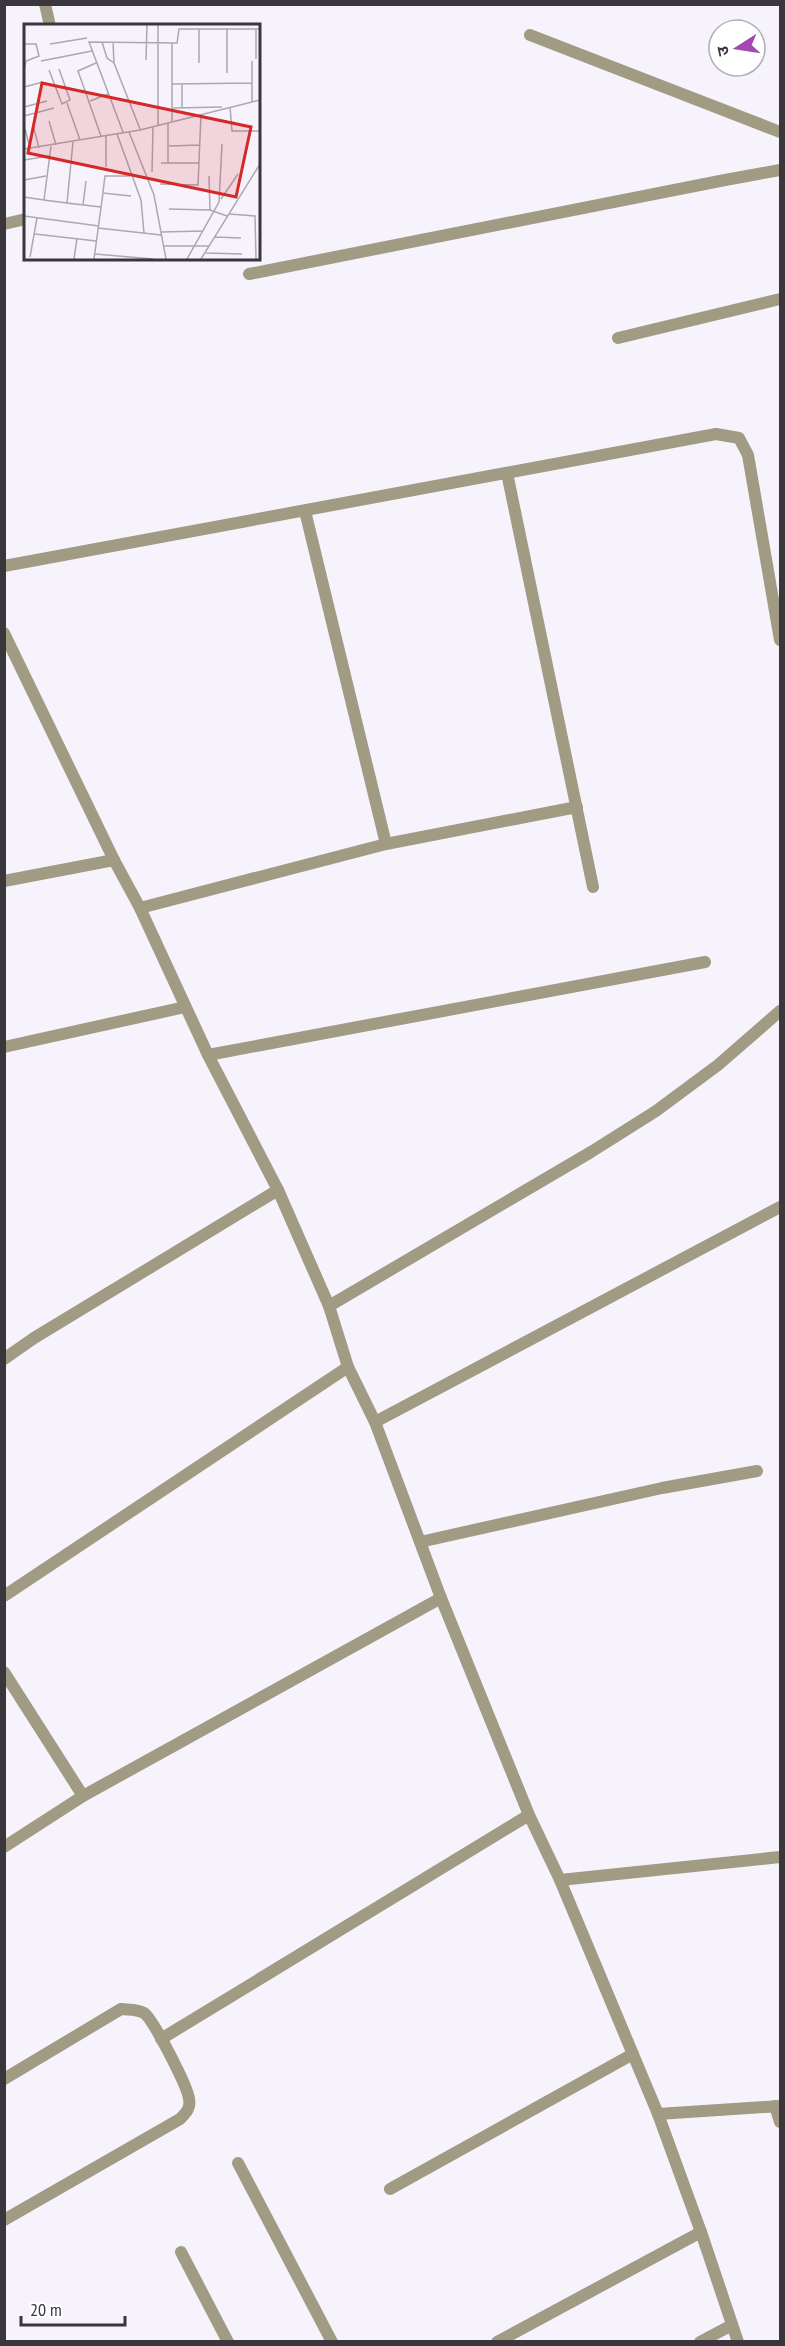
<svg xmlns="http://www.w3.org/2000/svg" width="785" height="2346" viewBox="0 0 785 2346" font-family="'PT Sans Narrow','Noto Sans Devanagari',sans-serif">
	<rect width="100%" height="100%" fill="#f7f3fd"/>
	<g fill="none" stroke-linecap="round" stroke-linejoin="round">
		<!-- street -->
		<g stroke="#a19b83" stroke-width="12">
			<polyline points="45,4 50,26"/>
			<polyline points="530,35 780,132"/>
			<polyline points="4,224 26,219"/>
			<polyline points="249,274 725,180 780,170"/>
			<polyline points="618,338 780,299"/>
			<polyline points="507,473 593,887"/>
			<polyline points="305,511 386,844"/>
			<polyline points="4,566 716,434 739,438 748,455 780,640"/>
			<polyline points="4,633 114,860 140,908 208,1055 278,1190 329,1306 348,1367 375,1422 441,1598 529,1815 560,1880 658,2114 701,2232 738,2342"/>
			<polyline points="4,881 114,860"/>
			<polyline points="140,908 386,844 577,807"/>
			<polyline points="4,1047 185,1007"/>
			<polyline points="208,1055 705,962"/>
			<polyline points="329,1306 591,1152 656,1111 718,1065 780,1011"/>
			<polyline points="4,1359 34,1338 278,1190"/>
			<polyline points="375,1422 780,1207"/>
			<polyline points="420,1542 662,1488 757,1471"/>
			<polyline points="4,1596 348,1367"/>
			<polyline points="4,1672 83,1796"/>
			<polyline points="4,1847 83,1796 441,1598"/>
			<polyline points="560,1880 780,1857"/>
			<polyline points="161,2039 529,1815"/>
			<path d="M4,2079l117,-70c8,1 16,0 23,4 9,6 44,74 45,86 2,9 -3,14 -9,20l-176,101"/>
			<polyline points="775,2106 780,2122"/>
			<polyline points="658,2114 780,2106"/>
			<polyline points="238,2163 332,2342"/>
			<polyline points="390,2189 633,2054"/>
			<polyline points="181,2252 228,2342"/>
			<polyline points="497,2342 701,2232"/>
			<polyline points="700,2342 732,2325"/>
		</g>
	</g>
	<!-- overview -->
	<g transform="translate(24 24)">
		<rect width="236" height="236" fill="#f7f3fd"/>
		<path fill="none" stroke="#aba8af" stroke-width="1.5" d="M175,5v34M203,5v44M78,18l5,16 7,5M89,18l1,21 26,66M148,19v78M0,20h12l3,12 -13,5 -2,9M26,20l37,-6M232,35v-30M122,36l1,-36M17,37l51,-10M228,37v41M72,39l-18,8 23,65M25,46l13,34 8,-4 -11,-31M148,60l80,-1M158,60v24M0,63l19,-5M66,77l18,-7M43,79l13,37M0,83l23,-6M206,83l2,24h28M149,84l49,-1M0,92l30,-8M25,97l7,24M144,99v40M9,101l6,23M134,101v-101M1,105l5,19M99,108l-34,-90 88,1 2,-14h81M105,108l25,63 12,64M93,110l24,66 3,33M82,112v31M49,118l-6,61 34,4M27,122l-7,54 23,3M145,122l31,-1M0,125l116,-19 120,-30M0,136l25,-4M137,139h38M128,148l1,-46M185,152l1,34M0,156l22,-4M136,160l38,1 3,-71M79,168l2,-16h25M0,173l20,3M197,175l17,-25M59,181l3,-24M145,185l41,1 17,6M205,190l26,2 1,43M0,192l75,10M74,204l63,7M137,208l42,-1M11,210l61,7M191,213l26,1M139,222h46M182,229l36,1M71,230l58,5M6,233l7,-39M50,235l3,-21M70,235l9,-66 28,3M163,235l32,-57 3,-58M177,235l59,-95"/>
		<path fill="#d62828" fill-opacity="0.15" stroke="#d62828" stroke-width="3" d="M18,59l209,44 -15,70 -208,-44z"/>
		<rect width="236" height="236" fill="none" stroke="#39373b" stroke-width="3"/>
	</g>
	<!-- border -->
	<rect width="785" height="2346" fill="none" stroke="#39373b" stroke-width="12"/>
	<!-- north arrow -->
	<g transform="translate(737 48) rotate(258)"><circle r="28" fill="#ffffff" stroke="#b0afb1" stroke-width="1.5"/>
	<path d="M0-4.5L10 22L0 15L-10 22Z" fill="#a447b0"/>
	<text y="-9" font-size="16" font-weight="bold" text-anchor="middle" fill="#39373b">उ</text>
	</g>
	<!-- scale -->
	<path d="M21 2316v9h104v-9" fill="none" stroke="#39373b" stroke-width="3"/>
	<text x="30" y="2316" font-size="18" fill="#39373b" stroke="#ffffff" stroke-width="4.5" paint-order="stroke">20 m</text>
</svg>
